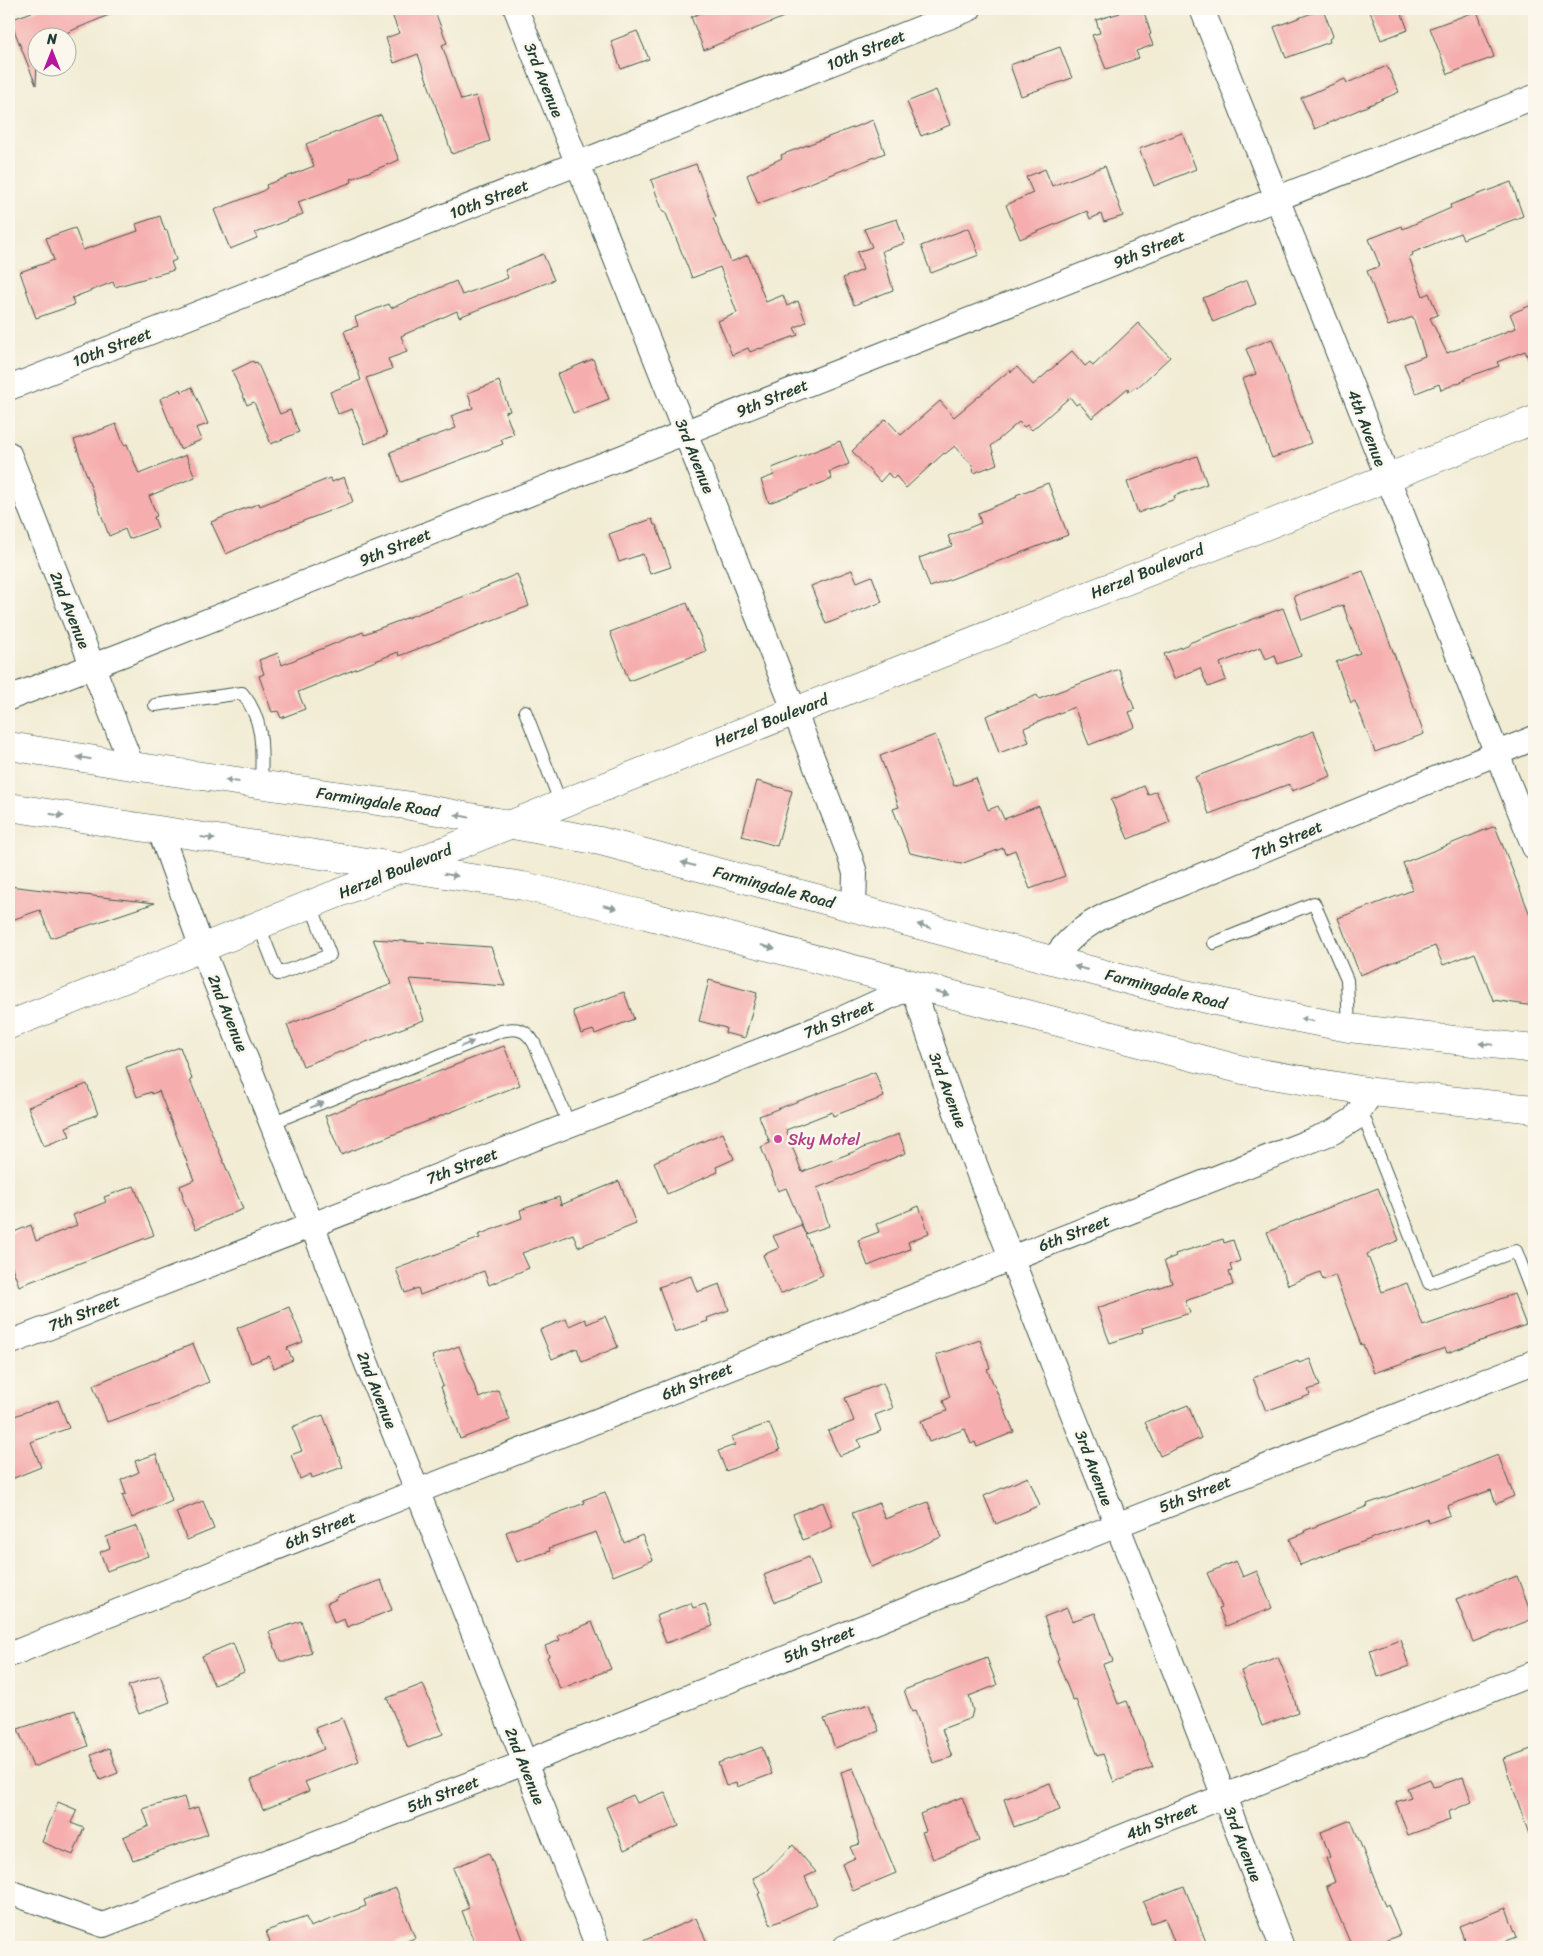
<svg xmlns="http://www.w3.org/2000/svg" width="1543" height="1956" viewBox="0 0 1543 1956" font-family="Sriracha,sans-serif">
	<rect width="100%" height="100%" fill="#fbf7ec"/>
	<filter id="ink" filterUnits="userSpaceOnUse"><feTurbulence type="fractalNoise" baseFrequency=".02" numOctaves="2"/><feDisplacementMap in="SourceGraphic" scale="10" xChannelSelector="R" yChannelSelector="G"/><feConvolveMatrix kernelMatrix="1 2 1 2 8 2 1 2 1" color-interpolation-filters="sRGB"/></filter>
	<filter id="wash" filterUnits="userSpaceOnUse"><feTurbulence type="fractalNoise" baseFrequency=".0096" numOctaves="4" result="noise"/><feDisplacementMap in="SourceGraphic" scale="20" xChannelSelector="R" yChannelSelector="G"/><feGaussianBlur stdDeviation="1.12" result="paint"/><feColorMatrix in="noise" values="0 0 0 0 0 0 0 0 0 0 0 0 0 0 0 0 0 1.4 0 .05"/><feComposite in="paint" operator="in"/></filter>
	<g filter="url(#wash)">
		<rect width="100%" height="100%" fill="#f2ecd4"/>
		<g id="blocks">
			<!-- building -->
			<g fill="#f5aead">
				<polygon points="40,9 123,9 54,38 38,38 36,85 10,20"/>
				<polygon points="390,9 434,9 447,43 442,45 461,100 476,96 490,141 452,154 418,54 394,63 386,38 399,33"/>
				<polygon points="710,9 803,9 704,50 691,17"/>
				<polygon points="1119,9 1143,9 1151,34 1149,35 1153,45 1136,51 1139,58 1106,69 1092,35 1100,33 1096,20 1120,13"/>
				<polygon points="1323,9 1333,36 1329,39 1330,42 1286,58 1274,27"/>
				<polygon points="1369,9 1400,9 1408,30 1381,40"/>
				<polygon points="1477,11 1494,57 1448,74 1430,28"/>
				<polygon points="637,31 649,59 621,69 611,41"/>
				<polygon points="1060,47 1072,78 1021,96 1010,65"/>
				<polygon points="1387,66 1399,92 1315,129 1301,98 1345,79 1347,83"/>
				<polygon points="936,90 950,125 921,136 907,102"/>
				<polygon points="381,115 399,160 351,179 352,182 298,202 303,214 255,233 257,238 230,249 214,210 261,192 267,188 266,185 314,166 306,144"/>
				<polygon points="873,120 885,153 758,204 747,175 782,158 781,155"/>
				<polygon points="1182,133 1196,169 1154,186 1139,149"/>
				<polygon points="696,164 716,217 713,218 731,262 748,255 766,302 783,295 787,306 798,301 806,322 794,328 798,335 760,349 760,348 750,352 748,348 732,355 718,321 737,313 720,267 692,278 665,211 663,212 651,180"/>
				<polygon points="1105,166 1123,216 1104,222 1101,214 1090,219 1087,211 1020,239 1006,205 1033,193 1026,177 1045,169 1052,186"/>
				<polygon points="1511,182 1523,216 1463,239 1460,233 1412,253 1413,255 1409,257 1423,296 1429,293 1438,315 1430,318 1447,353 1516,328 1510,314 1534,304 1534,372 1525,351 1497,362 1499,366 1465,378 1465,380 1441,390 1439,384 1416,393 1404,364 1425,356 1413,317 1388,326 1367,271 1380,266 1369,239 1402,226 1403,229 1451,208 1450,205"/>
				<polygon points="160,216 165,231 167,230 176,260 171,262 174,270 115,287 113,282 72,298 74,305 36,318 20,272 54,260 46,238 75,228 83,250 138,231 136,224"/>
				<polygon points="897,219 905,243 882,251 893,290 854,305 843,278 863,270 857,252 872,247 864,229"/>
				<polygon points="969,228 979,255 931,273 921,246"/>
				<polygon points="543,254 554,280 459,317 457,311 401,336 407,352 388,359 392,369 366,378 387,435 365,444 352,409 338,414 330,392 361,380 344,331 358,326 355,317 389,304 391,308 456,281 462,295 508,278 505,270"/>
				<polygon points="1247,280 1256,304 1213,322 1203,298"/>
				<polygon points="1138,323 1170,357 1137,388 1136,386 1129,392 1128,388 1092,418 1079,403 1076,405 1070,397 1032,430 1027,425 1024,427 1019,422 991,446 997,464 974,473 972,465 955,446 945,454 944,453 906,488 896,476 893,479 888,473 880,482 852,451 886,419 901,435 940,401 954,417 1010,370 1011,372 1017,367 1033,385 1072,351 1085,366 1090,362 1093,366"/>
				<polygon points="1272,339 1311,443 1272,458 1242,379 1256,374 1246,349"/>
				<polygon points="593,359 609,399 573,413 557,374"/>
				<polygon points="253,361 254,363 257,362 280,414 290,410 299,432 271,444 254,402 247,405 232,371"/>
				<polygon points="499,381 510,411 505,412 514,434 501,439 503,444 401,482 390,452 456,428 451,416 473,408 468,393"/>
				<polygon points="192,387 208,424 196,428 201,440 180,449 160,399 181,389 182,392"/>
				<polygon points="116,424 124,445 127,444 139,474 186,455 195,477 149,496 157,516 154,517 158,528 129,539 125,529 109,536 74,440"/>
				<polygon points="840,441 849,464 829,472 832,479 769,503 761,480 774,475 772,468"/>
				<polygon points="1197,456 1207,484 1174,496 1175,499 1138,513 1127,482"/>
				<polygon points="344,477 353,502 277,531 226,554 211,522 248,507 248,508 259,503 260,506 330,478 332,482"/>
				<polygon points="1048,483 1068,535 930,587 919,558 952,546 948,536 981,523 978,513 1017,497 1016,495"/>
				<polygon points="652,519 654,525 656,525 671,567 650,574 643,554 619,562 609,534"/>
				<polygon points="852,570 857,582 872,576 882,602 826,624 811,586"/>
				<polygon points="1363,571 1424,734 1375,752 1355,701 1351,703 1336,662 1360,653 1343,605 1302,620 1294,596"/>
				<polygon points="517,574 529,606 399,656 398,652 298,692 305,709 281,718 278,711 272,712 259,676 264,674 259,660 278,653 282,665 363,632 364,634 465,596"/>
				<polygon points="687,603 706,651 629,681 610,632"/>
				<polygon points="1283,608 1301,656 1278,664 1275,655 1266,659 1261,647 1220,663 1226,680 1208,687 1200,668 1174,679 1164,654 1189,644 1189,643"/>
				<polygon points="1119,669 1135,710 1129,712 1135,727 1089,745 1074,707 1024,728 1029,742 999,753 986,716 1037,695 1039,699"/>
				<polygon points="1314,731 1331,776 1292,791 1289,784 1209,814 1195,777"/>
				<polygon points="935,735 954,786 976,778 988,810 998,806 1004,819 1039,806 1065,876 1030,889 1015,850 1005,854 1003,848 961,864 910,853 893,809 899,807 880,756"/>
				<polygon points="757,781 792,791 777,846 742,836"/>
				<polygon points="1144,786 1148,795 1156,791 1170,822 1128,839 1111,800"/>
				<polygon points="1495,826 1534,925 1534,1006 1493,1000 1475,953 1443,965 1435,946 1360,975 1338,918 1413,890 1403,863"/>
				<polygon points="9,886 84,895 155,903 51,938 40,910 9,921"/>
				<polygon points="373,939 491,947 505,986 410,979 424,1020 303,1066 287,1025 392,984"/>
				<polygon points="709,980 757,993 745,1038 725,1033 726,1028 699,1021"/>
				<polygon points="624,992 634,1019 595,1034 593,1030 581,1034 573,1011"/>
				<polygon points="504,1046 520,1085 341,1155 325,1116"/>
				<polygon points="180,1047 192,1079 190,1080 243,1209 196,1229 182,1197 183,1196 180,1186 194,1180 159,1091 152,1094 151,1092 137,1097 126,1067"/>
				<polygon points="875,1072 884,1097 833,1116 832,1112 786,1130 802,1172 899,1134 906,1153 817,1188 829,1226 805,1234 823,1275 780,1294 763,1255 779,1248 773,1236 801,1225 805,1233 786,1188 778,1191 761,1147 770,1143 759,1116"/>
				<polygon points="87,1084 98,1114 66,1127 70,1136 44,1146 28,1107"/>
				<polygon points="723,1133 734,1159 716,1167 718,1172 667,1194 654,1162"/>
				<polygon points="619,1181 636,1224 578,1247 573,1234 522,1253 529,1268 489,1285 484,1271 420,1295 418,1288 405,1293 396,1269 480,1238 478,1235 522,1218 520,1210 559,1197 561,1205"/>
				<polygon points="134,1186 154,1235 19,1286 9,1259 9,1234 31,1225 36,1241 77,1225 73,1215 106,1202 104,1197"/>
				<polygon points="1378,1188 1399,1240 1367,1254 1382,1292 1407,1283 1423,1326 1514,1294 1526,1325 1447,1353 1445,1348 1374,1373 1363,1344 1361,1345 1335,1275 1323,1280 1320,1272 1288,1285 1267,1232"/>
				<polygon points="919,1206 929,1233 908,1242 910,1249 868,1266 858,1240 879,1232 876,1224"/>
				<polygon points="1223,1239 1224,1243 1233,1240 1240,1261 1230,1265 1232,1271 1229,1272 1233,1285 1185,1301 1190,1313 1142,1328 1143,1332 1110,1343 1097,1308 1172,1283 1164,1261 1176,1256 1175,1254"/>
				<polygon points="691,1276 697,1292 720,1284 729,1310 707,1318 708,1321 675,1332 659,1287"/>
				<polygon points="289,1307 303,1342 287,1348 293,1360 274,1368 269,1356 251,1363 237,1328"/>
				<polygon points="605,1316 618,1347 582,1362 577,1348 552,1359 540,1330 566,1319 569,1326 585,1319 587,1324"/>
				<polygon points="980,1340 990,1368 987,1369 1014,1432 977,1447 975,1442 971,1444 965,1429 929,1442 921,1421 947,1411 943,1401 950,1397 936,1355"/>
				<polygon points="193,1344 209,1382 160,1403 107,1422 93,1385"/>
				<polygon points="459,1346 479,1398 498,1390 510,1420 460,1439 441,1387 443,1386 432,1356"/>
				<polygon points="1310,1359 1320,1386 1308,1390 1310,1395 1266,1411 1253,1378 1298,1361 1299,1363"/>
				<polygon points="883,1383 893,1408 875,1415 881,1431 858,1440 861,1447 839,1456 828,1431 854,1421 845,1398"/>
				<polygon points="58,1400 69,1428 31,1442 41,1467 9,1480 9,1418"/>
				<polygon points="1188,1405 1201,1438 1160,1456 1145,1422"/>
				<polygon points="323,1415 343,1467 312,1478 311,1474 300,1479 291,1455 302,1451 292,1427"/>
				<polygon points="769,1423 780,1450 726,1471 718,1451 735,1445 731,1437"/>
				<polygon points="156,1454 172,1500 132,1518 122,1495 126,1494 121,1480 139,1472 135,1461"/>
				<polygon points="1498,1455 1514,1496 1496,1504 1491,1490 1447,1506 1450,1515 1429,1523 1427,1518 1300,1565 1290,1539 1305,1533 1304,1531 1368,1506 1367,1504 1437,1479"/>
				<polygon points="1028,1477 1040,1505 996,1524 984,1496"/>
				<polygon points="605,1492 624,1543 642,1535 653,1560 613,1576 596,1532 549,1548 550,1551 517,1562 506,1532 585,1503 583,1500"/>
				<polygon points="203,1501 214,1529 187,1540 176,1512"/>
				<polygon points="823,1502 833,1527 803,1540 793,1514"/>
				<polygon points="928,1502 941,1537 872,1567 852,1513 879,1503 885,1519"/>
				<polygon points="137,1526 148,1556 107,1571 100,1552 110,1548 106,1537"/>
				<polygon points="809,1557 820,1585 775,1602 764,1575"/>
				<polygon points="1236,1561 1243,1577 1257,1571 1272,1608 1226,1626 1219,1608 1222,1607 1207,1573"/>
				<polygon points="1517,1576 1533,1619 1473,1642 1456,1599"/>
				<polygon points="381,1580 392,1610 347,1627 344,1619 334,1623 327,1603 337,1599 336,1597"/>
				<polygon points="691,1603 693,1608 705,1604 713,1626 666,1643 656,1616"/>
				<polygon points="1067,1608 1072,1621 1095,1613 1113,1661 1103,1664 1118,1704 1127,1701 1153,1767 1114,1782 1103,1754 1097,1756 1076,1700 1073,1701 1057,1660 1059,1659 1044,1617"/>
				<polygon points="301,1621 312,1653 288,1661 280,1661 269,1632"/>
				<polygon points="592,1622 611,1669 560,1689 547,1657 549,1656 545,1646 560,1640 558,1636"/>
				<polygon points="1400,1639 1409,1666 1378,1677 1370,1650"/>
				<polygon points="233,1643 244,1672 214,1685 202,1656"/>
				<polygon points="1278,1657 1292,1691 1298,1712 1262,1726 1241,1671"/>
				<polygon points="987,1658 997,1685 969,1696 973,1710 971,1718 942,1729 952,1757 933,1763 915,1711 912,1712 904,1690"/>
				<polygon points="160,1675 170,1702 139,1714 128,1686"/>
				<polygon points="423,1684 443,1734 408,1748 387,1698"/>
				<polygon points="869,1704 879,1731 835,1748 824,1719"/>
				<polygon points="75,1710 88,1746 33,1767 18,1729"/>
				<polygon points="342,1718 359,1761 305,1782 309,1791 263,1810 251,1780 324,1749 315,1728"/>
				<polygon points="762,1747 772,1774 737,1787 736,1783 726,1786 718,1763"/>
				<polygon points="109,1748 118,1773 100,1780 91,1755"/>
				<polygon points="1534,1748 1534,1839 1531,1840 1503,1759"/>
				<polygon points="853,1768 896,1873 853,1891 842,1864 855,1858 850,1847 860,1844 841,1772"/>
				<polygon points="1463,1777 1472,1802 1448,1812 1450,1820 1408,1835 1396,1802 1411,1797 1407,1788 1430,1779 1433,1787 1438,1786"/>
				<polygon points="1050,1783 1060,1810 1014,1827 1004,1799"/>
				<polygon points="665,1792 679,1826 624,1850 606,1807 633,1795 637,1803"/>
				<polygon points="184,1797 188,1810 198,1807 208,1834 133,1860 123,1837 149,1826 143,1809"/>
				<polygon points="962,1797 979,1841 933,1859 922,1832 926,1831 920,1814"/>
				<polygon points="58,1802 77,1810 71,1823 84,1828 73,1855 42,1842"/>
				<polygon points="1351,1820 1385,1906 1388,1904 1400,1935 1368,1947 1352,1947 1326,1886 1335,1882 1326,1858 1330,1857 1321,1832"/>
				<polygon points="793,1845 816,1872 805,1877 817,1904 771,1925 758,1894 760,1893 753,1878 765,1872"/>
				<polygon points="489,1853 521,1934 526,1947 476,1947 462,1911 469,1908 453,1868"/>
				<polygon points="1184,1886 1208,1947 1176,1947 1165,1918 1151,1923 1143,1902"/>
				<polygon points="396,1888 415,1938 391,1947 261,1947 261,1945 270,1942 266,1931 306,1917 310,1927 366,1906 364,1900"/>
				<polygon points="1506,1908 1517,1937 1490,1947 1467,1947 1459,1926"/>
				<polygon points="696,1918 709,1947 629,1947"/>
			</g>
		</g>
	</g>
	<g filter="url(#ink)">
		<use href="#blocks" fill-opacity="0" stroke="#3f574c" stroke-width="1"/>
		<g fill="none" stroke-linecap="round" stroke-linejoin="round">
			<defs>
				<g id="lane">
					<path d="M155,705l87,-12c23,27 20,59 19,92"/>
					<polyline points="525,711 561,804"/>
					<polyline points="259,926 278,974 330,955 311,905"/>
					<polyline points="1214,943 1314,903 1347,980 1349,1028"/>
					<polyline points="1361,1110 1429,1283 1516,1251 1534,1298"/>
					<path d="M271,1123l230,-92c15,-4 25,-2 33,12l35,81"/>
				</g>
				<g id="street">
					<path d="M516,9c112,282 227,563 334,848l5,16 -1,35"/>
					<polyline points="1202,9 1534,847"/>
					<polyline points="9,388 969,9"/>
					<polyline points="9,454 132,766"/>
					<polyline points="9,698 124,654 1534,97"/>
					<polyline points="160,831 202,948 598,1947"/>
					<path d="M1053,960c14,-21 32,-35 55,-46l426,-176"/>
					<path d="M9,1343l830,-323 74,-34c40,128 91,253 140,378 77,194 155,388 229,583"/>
					<polyline points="9,1655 418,1491 1333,1132 1354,1119 1372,1092"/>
					<polyline points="9,1892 103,1925 524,1763 1117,1525 1534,1362"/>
					<polyline points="845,1947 1534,1673"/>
				</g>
				<polyline id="secondary" points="9,1025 699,749 1534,420"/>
				<g id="primary">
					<polyline points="9,746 132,766 405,805 600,841 1150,986 1251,1009 1349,1028 1534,1049"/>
					<polyline points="9,807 523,886 642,914 1243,1070 1372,1092 1534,1109"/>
				</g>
			</defs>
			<!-- lane casing -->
			<use href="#lane" stroke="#3f574c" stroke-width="14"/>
			<!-- street casing -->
			<use href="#street" stroke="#3f574c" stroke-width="26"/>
			<!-- secondary casing -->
			<use href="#secondary" stroke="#3f574c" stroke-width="29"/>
			<!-- primary casing -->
			<use href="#primary" stroke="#3f574c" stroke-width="29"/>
			<!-- lane -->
			<use href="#lane" stroke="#fff" stroke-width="12"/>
			<!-- street -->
			<use href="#street" stroke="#fff" stroke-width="24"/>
			<!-- secondary -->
			<use href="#secondary" stroke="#fff" stroke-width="28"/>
			<!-- primary -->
			<use href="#primary" stroke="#fff" stroke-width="28"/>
		</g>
		<!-- one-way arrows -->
		<defs><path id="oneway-solid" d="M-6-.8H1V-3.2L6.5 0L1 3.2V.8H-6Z" transform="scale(1.25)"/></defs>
		<g fill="#8f9e9a">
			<use href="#oneway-solid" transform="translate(84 758) rotate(-171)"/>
			<use href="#oneway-solid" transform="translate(232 781) rotate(-172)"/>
			<use href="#oneway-solid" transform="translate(57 815) rotate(9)"/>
			<use href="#oneway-solid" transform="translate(462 816) rotate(-169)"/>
			<use href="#oneway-solid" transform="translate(208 838) rotate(8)"/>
			<use href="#oneway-solid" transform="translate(688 864) rotate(-165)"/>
			<use href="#oneway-solid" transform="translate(451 875) rotate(9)"/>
			<use href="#oneway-solid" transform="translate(610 907) rotate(14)"/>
			<use href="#oneway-solid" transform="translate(924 926) rotate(-165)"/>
			<use href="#oneway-solid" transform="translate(768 947) rotate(15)"/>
			<use href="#oneway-solid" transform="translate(1081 968) rotate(-165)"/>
			<use href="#oneway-solid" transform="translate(942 993) rotate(14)"/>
			<use href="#oneway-solid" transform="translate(1307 1020) rotate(-169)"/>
			<use href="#oneway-solid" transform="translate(467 1044) rotate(-22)"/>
			<use href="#oneway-solid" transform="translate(1486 1044) rotate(-174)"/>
			<use href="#oneway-solid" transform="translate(317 1105) rotate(-22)"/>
		</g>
	</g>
	<!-- markers -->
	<circle fill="#d1479c" stroke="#fbf7ec" stroke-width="2" cx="778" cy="1139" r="5"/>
	<g text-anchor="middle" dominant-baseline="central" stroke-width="5" stroke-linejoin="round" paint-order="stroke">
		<!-- street labels -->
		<g font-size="16" fill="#1f3d34" stroke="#fbf7ec">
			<text transform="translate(866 50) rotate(-22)">10th Street</text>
			<text transform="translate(544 80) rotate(68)">3rd Avenue</text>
			<text transform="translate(489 199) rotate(-21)">10th Street</text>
			<text transform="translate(1149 249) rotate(-22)">9th Street</text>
			<text transform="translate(112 347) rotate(-21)">10th Street</text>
			<text transform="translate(772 398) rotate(-22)">9th Street</text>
			<text transform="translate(1367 428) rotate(69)">4th Avenue</text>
			<text transform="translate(695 456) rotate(68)">3rd Avenue</text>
			<text transform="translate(395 547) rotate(-22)">9th Street</text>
			<text transform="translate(1147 571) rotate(-22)">Herzel Boulevard</text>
			<text transform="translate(70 610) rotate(68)">2nd Avenue</text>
			<text transform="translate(771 720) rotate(-21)">Herzel Boulevard</text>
			<text transform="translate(378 802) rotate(9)">Farmingdale Road</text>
			<text transform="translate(1287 840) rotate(-23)">7th Street</text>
			<text transform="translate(395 871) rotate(-22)">Herzel Boulevard</text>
			<text transform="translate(774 887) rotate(15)">Farmingdale Road</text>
			<text transform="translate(1166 989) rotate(14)">Farmingdale Road</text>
			<text transform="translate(228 1013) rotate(68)">2nd Avenue</text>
			<text transform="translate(839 1019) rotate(-23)">7th Street</text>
			<text transform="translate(948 1090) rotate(69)">3rd Avenue</text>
			<text transform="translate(462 1166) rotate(-21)">7th Street</text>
			<text transform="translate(1074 1233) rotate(-21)">6th Street</text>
			<text transform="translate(84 1313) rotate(-21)">7th Street</text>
			<text transform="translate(697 1381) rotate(-22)">6th Street</text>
			<text transform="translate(377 1390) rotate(68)">2nd Avenue</text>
			<text transform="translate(1094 1468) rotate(69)">3rd Avenue</text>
			<text transform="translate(1195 1494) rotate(-21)">5th Street</text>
			<text transform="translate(320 1530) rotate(-22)">6th Street</text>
			<text transform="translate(819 1644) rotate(-22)">5th Street</text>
			<text transform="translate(525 1766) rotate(68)">2nd Avenue</text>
			<text transform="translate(443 1794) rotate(-21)">5th Street</text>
			<text transform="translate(1162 1821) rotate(-22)">4th Street</text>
			<text transform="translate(1243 1844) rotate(69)">3rd Avenue</text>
		</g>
		<!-- hotel labels -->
		<g font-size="16" fill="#b23c85" stroke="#fbf7ec" text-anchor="start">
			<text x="788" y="1139">Sky Motel</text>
		</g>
	</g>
	<!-- margin -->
	<rect width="1543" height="1956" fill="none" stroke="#fbf7ec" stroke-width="30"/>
	<!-- north arrow -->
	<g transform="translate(52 52)"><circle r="24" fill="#fbf7ec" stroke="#a3ada2"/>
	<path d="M0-4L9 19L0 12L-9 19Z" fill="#b5179e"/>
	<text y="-8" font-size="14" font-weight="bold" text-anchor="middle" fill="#1f3d34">N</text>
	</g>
</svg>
